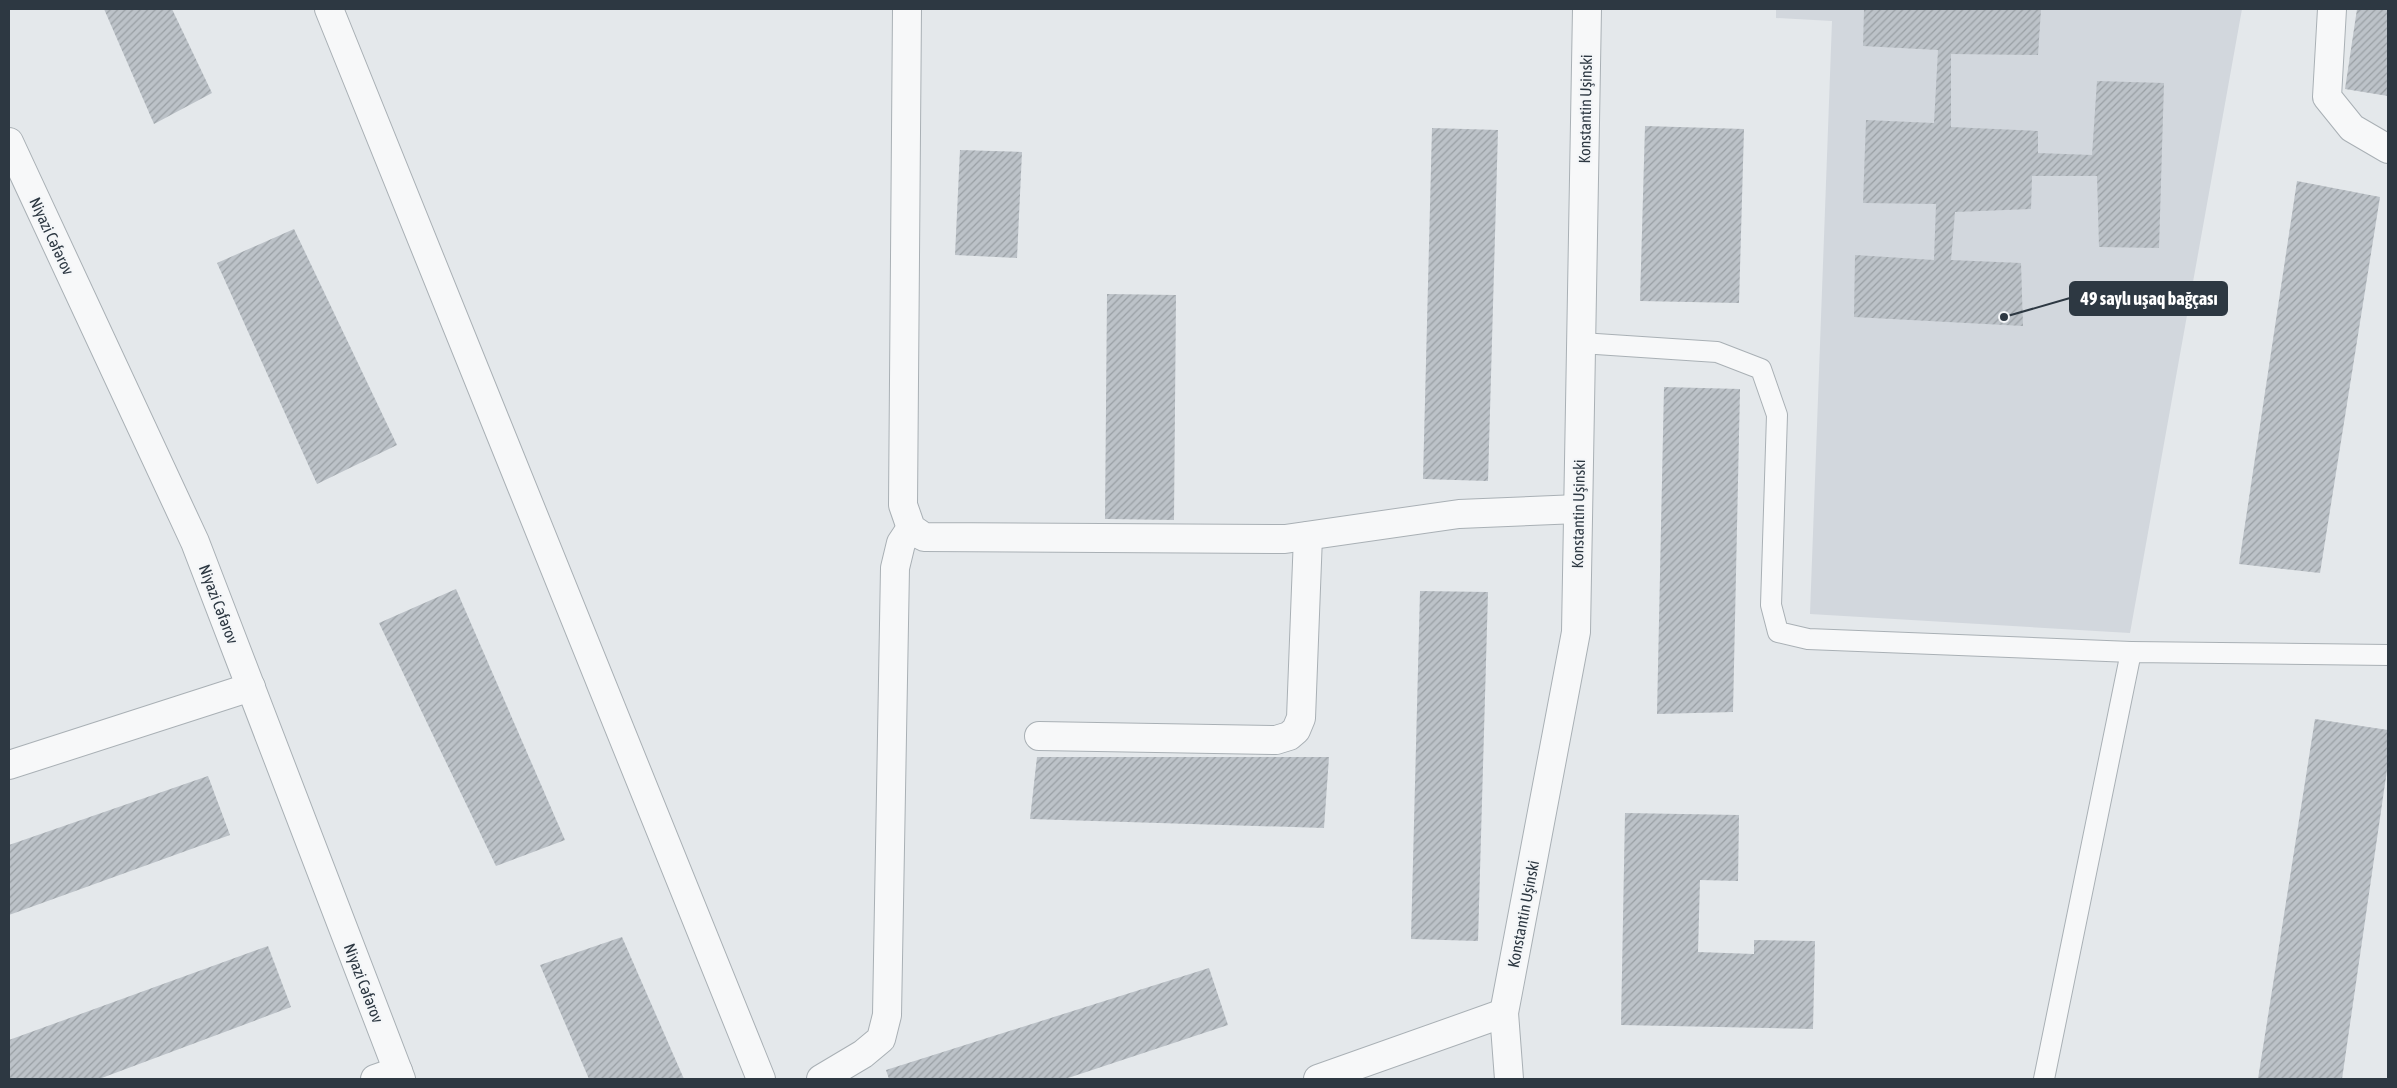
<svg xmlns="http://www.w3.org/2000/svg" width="2397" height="1088" viewBox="0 0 2397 1088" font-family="'Asap Condensed',sans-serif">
	<defs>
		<pattern id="building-hatch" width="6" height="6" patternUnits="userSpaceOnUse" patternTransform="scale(1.25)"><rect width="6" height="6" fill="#bcc2c8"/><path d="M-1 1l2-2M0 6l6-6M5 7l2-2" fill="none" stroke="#999fa4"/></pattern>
	</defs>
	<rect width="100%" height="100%" fill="#e4e8eb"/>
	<!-- built -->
	<polygon fill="#d2d7dd" points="1776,9 2242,9 2130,633 1810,614 1832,21 1776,18"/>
	<!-- building -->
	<g fill="url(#building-hatch)">
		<polygon points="104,9 172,9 212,93 154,124"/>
		<polygon points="1864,9 2041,9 2038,55 1951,54 1951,127 2038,131 2038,153 2092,155 2097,81 2164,83 2159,248 2099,247 2097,176 2032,176 2031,209 1955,212 1951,260 2021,263 2023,326 1854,317 1855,255 1934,260 1936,204 1863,203 1866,120 1934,123 1938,50 1863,46"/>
		<polygon points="2357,9 2388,9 2388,96 2345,89"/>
		<polygon points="1645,126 1744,129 1739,303 1640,301"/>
		<polygon points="1432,128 1498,130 1488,481 1423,479"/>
		<polygon points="960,150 1022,152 1017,258 955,255"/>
		<polygon points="2297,181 2380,197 2320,573 2239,564"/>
		<polygon points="294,229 397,445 317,484 217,263"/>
		<polygon points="1107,294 1176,295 1174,520 1105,519"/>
		<polygon points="1664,387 1740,389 1733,712 1657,714"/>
		<polygon points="456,589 565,840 496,866 379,623"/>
		<polygon points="1420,591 1488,592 1478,941 1411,939"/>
		<polygon points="2315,719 2388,730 2388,763 2342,1079 2258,1079"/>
		<polygon points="1037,757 1329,757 1324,828 1030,819"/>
		<polygon points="208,776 230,835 9,915 9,845"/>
		<polygon points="1625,813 1739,815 1738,881 1700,880 1698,952 1754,954 1754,940 1815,941 1813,1029 1621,1025"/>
		<polygon points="622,937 684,1079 589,1079 540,965"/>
		<polygon points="268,946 291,1007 99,1079 9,1079 9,1040"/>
		<polygon points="1209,968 1228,1025 1065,1079 889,1079 886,1070"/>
	</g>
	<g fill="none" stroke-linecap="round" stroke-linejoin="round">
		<defs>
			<g id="lane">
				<polyline points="1581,343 1717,352 1761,369 1777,415 1771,605 1778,632 1808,639 2131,652"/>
				<polyline points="2044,1079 2131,652 2388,655"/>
			</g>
			<g id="street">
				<polyline points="329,9 761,1079"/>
				<polyline points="907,9 903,505 911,528 924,537 1285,539 1459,514 1578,509"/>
				<polyline points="2332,9 2327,97 2352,128 2388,149"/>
				<polyline points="9,142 195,542 401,1079"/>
				<polyline points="1039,736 1276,740 1289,736 1296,730 1301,718 1308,536"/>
				<polyline points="9,765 251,687"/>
				<polyline points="375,1079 398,1071"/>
				<polyline points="821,1079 863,1054 881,1039 887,1015 895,568 901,543 911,528"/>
				<polyline points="1318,1079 1504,1013"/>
				<polyline points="1509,1079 1504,1013 1576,632 1587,9"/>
			</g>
		</defs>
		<!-- lane casing -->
		<use href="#lane" stroke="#a9b0b5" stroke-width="22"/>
		<!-- street casing -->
		<use href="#street" stroke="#a9b0b5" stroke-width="30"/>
		<!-- lane -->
		<use href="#lane" stroke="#f7f8f9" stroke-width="20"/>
		<!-- street -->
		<use href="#street" stroke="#f7f8f9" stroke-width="28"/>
	</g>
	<g text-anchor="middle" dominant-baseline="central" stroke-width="4.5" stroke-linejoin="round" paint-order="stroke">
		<!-- street labels -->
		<g font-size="16" fill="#2d3842" stroke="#f4f6f8">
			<text transform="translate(1585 109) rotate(-89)">Konstantin Uşinski</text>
			<text transform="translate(52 236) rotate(65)">Niyazi Cəfərov</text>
			<text transform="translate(1578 514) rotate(-89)">Konstantin Uşinski</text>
			<text transform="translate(219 604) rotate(69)">Niyazi Cəfərov</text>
			<text transform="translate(1523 914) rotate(-79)">Konstantin Uşinski</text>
			<text transform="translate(364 983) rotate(69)">Niyazi Cəfərov</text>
		</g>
	</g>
	<!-- callouts -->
	<path fill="none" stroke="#2d3842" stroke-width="2" d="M2004 317L2070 298"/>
	<circle fill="#2d3842" stroke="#f4f6f8" stroke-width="2" cx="2004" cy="317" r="5"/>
	<rect fill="#2d3842" stroke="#2d3842" stroke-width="2" x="2070" y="282" width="157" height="33" rx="5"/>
	<g font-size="18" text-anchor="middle" font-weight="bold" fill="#fff">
		<text x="2149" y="305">49 saylı uşaq bağçası</text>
	</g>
	<!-- border -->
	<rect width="2397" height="1088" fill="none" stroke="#2d3842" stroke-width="20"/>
</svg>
